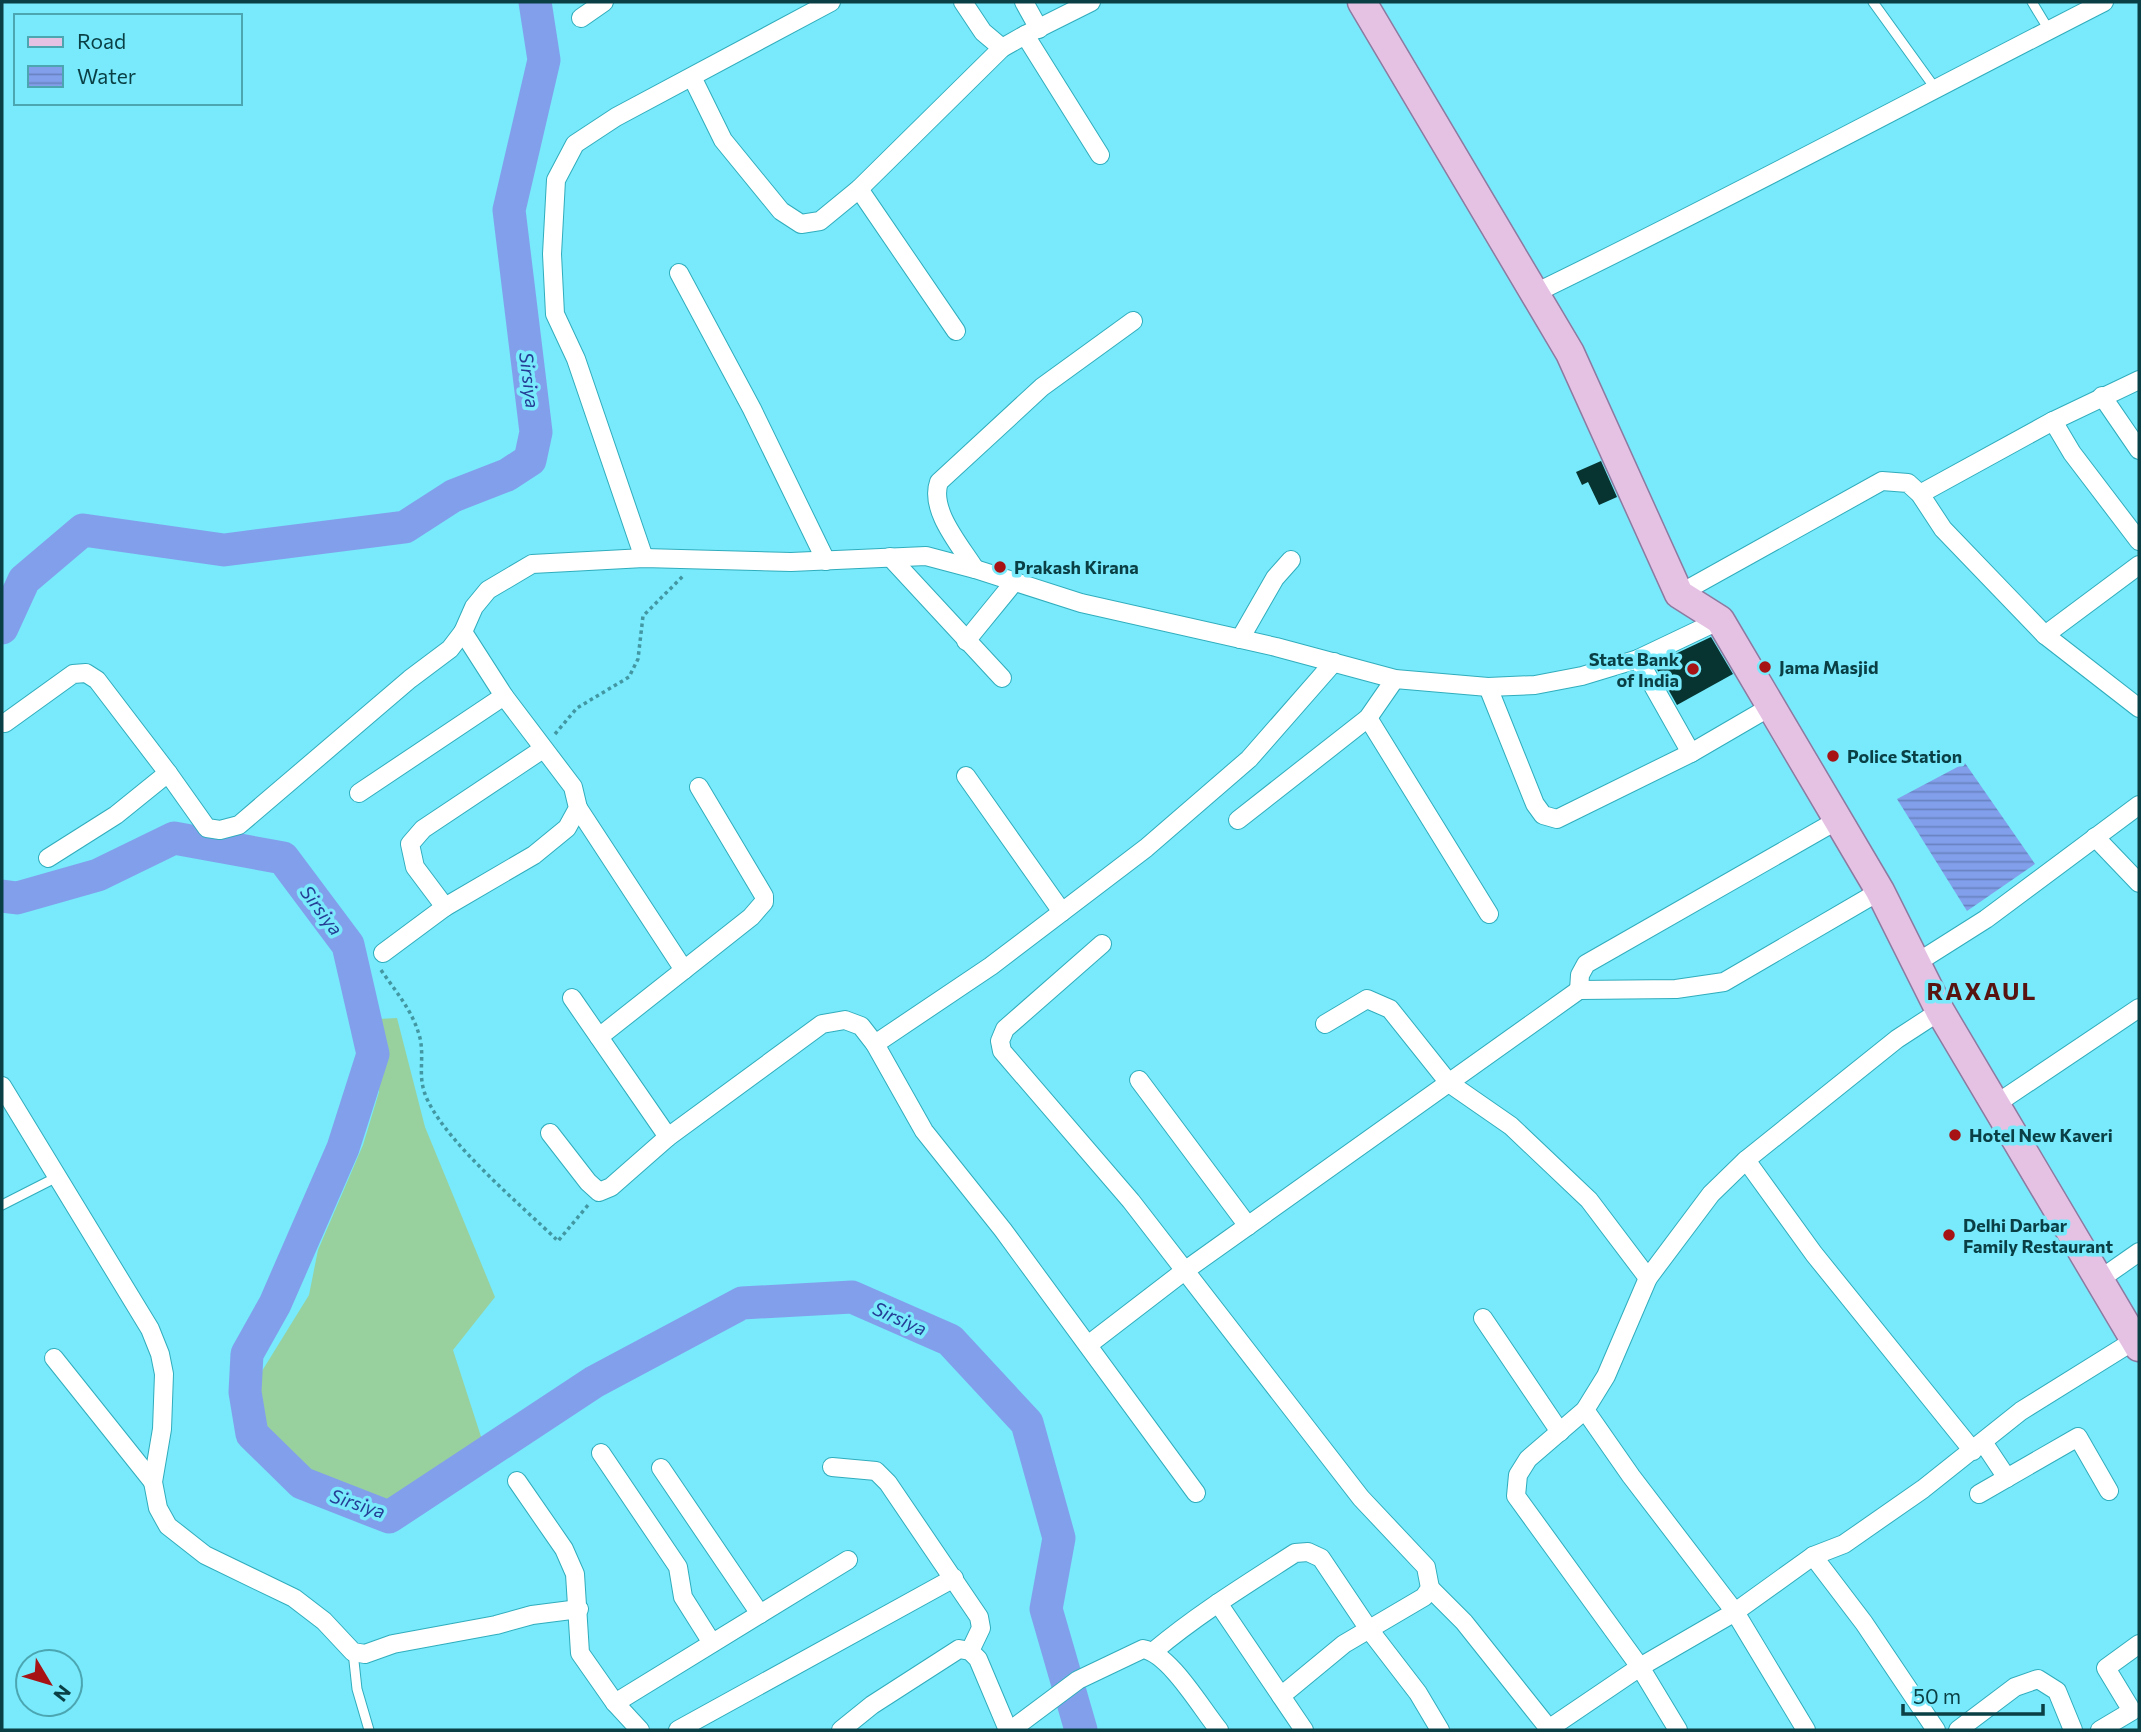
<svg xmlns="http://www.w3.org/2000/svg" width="2141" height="1732" viewBox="0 0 2141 1732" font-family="Commissioner,sans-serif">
	<defs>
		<pattern id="water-rules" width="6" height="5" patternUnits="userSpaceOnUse" patternTransform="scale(1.75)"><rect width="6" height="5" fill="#829fec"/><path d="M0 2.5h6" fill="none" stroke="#6983c1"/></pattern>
	</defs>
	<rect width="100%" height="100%" fill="#78eafb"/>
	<!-- grass -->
	<polygon fill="#98d19e" points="397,1018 425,1127 495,1297 453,1350 485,1449 458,1481 386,1519 346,1515 289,1473 260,1422 254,1384 309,1295 318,1250 363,1145 379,1092 378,1019"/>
	<!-- water -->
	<polygon fill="url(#water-rules)" points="1965,763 2035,864 1967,911 1897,799"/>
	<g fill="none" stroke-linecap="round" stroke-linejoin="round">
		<!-- river -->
		<g stroke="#829fec" stroke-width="33">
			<polyline points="2,628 24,580 83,530 224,550 405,527 453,496 507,475 530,460 536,432 509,210 544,60 535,2"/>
			<polyline points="2,896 17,898 98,875 174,838 283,858 348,945 373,1054 343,1148 275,1304 247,1354 245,1392 252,1434 302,1483 389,1517 594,1382 742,1303 852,1297 950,1340 1027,1423 1059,1538 1046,1609 1081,1730"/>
		</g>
	</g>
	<!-- building -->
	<g fill="#073431">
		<polygon points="1601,461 1617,497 1599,505 1588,482 1582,485 1576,472"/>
		<polygon points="1711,637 1733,674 1677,705 1654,664"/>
	</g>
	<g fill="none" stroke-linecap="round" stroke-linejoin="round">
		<defs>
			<g id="service">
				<polyline points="1873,2 1935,88"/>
				<polyline points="2032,2 2049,30"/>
				<polyline points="2,1205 59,1176"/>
				<polyline points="353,1652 357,1689 369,1730"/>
			</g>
			<g id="minor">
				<polyline points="963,2 983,32 1002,48 1025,35 1100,155"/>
				<polyline points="1024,2 1039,29"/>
				<polyline points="581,18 604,2"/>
				<polyline points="1025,35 1091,2"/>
				<polyline points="692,77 723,140 781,211 801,224 820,221 859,189 1002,48"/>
				<polyline points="859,189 956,331"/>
				<polyline points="679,273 752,409 826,561"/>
				<path d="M1535,293c192,-93 379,-194 569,-291"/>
				<polyline points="2102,396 2139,450"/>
				<polyline points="2053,421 2072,453 2139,541"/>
				<polyline points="1920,494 2053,421 2139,380"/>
				<polyline points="890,557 1002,678"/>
				<polyline points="644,558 576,359 555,314 552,254 556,180 575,144 616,117 831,2"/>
				<path d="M975,569c-15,-24 -46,-59 -36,-87l103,-95 91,-66"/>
				<polyline points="1679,594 1882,481 1908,483 1920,494 1943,529 2045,635 2139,708"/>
				<polyline points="2045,635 2139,565"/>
				<polyline points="1240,639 1275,578 1291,560"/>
				<polyline points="966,641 1015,581"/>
				<polyline points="1638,659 1691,753"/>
				<polyline points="1488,687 1535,804 1543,815 1557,819 1691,753 1770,707"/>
				<polyline points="1368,718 1489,914"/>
				<polyline points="5,723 73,674 86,673 97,680 168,773"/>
				<polyline points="966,776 1062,912"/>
				<polyline points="359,793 504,696"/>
				<polyline points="578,808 684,970"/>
				<polyline points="1238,820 1368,718 1395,679"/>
				<polyline points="2095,837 2139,883"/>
				<polyline points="48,858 116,815 168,773 207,828 220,830 239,825 410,679 450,649 463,632"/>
				<polyline points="445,907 534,855 567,828 578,808 573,787 504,696 463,632 474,607 488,590 532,564 644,558 791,562 926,556 975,569 1081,603 1276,647 1395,679 1488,687 1535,685 1582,676 1638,659 1720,620"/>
				<polyline points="1102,944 1005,1029 1000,1041 1002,1051 1131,1201 1361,1498 1426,1567 1430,1588 1424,1597 1344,1644 1281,1696"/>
				<polyline points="383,953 445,907 415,867 410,844 423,829 543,749"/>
				<polyline points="1918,962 1986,919 2139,805"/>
				<polyline points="1579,990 1580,975 1586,964 1836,821"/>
				<polyline points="572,998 668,1137"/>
				<polyline points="1325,1024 1367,999 1390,1009 1449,1083 1511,1126 1589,1200 1648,1278"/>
				<polyline points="599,1037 751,917 764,902 764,896 699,787"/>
				<polyline points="875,1044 991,966 1146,848 1249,759 1334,662"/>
				<polyline points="1139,1080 1248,1226"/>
				<polyline points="2,1086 150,1329 160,1354 164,1374 162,1429 153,1482 158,1508 168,1526 205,1555 294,1598 324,1621 353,1652 365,1654 393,1644 496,1625 532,1615 579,1609"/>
				<polyline points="1996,1104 2139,1008"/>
				<polyline points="550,1133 588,1182 599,1192 611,1187 668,1137 822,1024 845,1020 861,1026 875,1044 924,1131 1003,1230 1196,1493"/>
				<polyline points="1746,1160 1814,1254 1973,1451"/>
				<polyline points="2099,1280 2139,1252"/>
				<polyline points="1483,1318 1560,1432"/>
				<polyline points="1088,1345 1183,1272 1579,990 1676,989 1724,982 1880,891"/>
				<polyline points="54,1358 153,1482"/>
				<polyline points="1585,1410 1631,1476 1735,1612 1806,1730"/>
				<polyline points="1983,1442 2007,1478"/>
				<polyline points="601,1453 678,1567 683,1597 712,1643"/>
				<polyline points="832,1467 876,1471 888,1483 979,1617 981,1628 970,1651"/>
				<polyline points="661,1468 760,1614"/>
				<polyline points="517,1481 564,1549 575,1574 580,1653 615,1703 640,1730"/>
				<polyline points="1979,1494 2078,1437 2109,1491"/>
				<polyline points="1813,1556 1864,1623 1936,1730"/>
				<polyline points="1430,1588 1464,1622 1550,1730"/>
				<polyline points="1218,1603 1304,1730"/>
				<path d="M1154,1651c44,-37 93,-67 141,-98l13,-1 13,6 47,70 50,65 22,37"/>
				<polyline points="615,1703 848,1560"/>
				<polyline points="678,1730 954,1578"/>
				<polyline points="841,1730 872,1705 959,1649 970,1651 978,1659 1008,1730"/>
				<path d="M1011,1730l67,-50 65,-31c27,5 58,59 76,81"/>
				<polyline points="1547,1730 1640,1667 1735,1612 1813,1556 1844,1544 1923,1489 2021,1411 2135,1340"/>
				<polyline points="1678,1730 1640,1667 1516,1496 1518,1475 1528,1459 1585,1410 1606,1376 1648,1278 1711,1194 1746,1160 1897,1039 1940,1011"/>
				<polyline points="1958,1730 2015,1687 2038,1679 2057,1691 2073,1730"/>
				<polyline points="2100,1730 2132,1711 2106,1668 2139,1644"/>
			</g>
			<polyline id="primary" points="1362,2 1570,353 1679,594 1720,620 1880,891 1940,1011 2139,1347"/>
		</defs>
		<!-- service casing -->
		<use href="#service" stroke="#30adbd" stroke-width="11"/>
		<!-- minor casing -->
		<use href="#minor" stroke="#30adbd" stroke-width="20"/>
		<!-- primary casing -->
		<use href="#primary" stroke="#8d7aa1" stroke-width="31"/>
		<!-- path -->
		<g stroke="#4297a2" stroke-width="3.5" stroke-dasharray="3.5 3.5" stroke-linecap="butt">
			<polyline points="555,734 577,708 629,677 638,659 643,616 683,576"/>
			<path d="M381,970c15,22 32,41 39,68 5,23 -4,39 8,63 22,45 93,104 130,140l31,-37"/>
		</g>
		<!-- service -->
		<use href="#service" stroke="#fff" stroke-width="9"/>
		<!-- minor -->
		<use href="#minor" stroke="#fff" stroke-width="18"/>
		<!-- primary -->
		<use href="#primary" stroke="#e5c2e4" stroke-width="28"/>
	</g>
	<!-- markers -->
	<g fill="#a71315" stroke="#78eafb" stroke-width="2.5">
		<circle cx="1000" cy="567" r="7"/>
		<circle cx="1765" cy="667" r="7"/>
		<circle cx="1693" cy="669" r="7"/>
		<circle cx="1833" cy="756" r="7"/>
		<circle cx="1955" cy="1135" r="7"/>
		<circle cx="1949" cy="1235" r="7"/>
	</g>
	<g text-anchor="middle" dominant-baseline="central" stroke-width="7" stroke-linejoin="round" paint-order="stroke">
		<!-- poi labels -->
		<g font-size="18" font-weight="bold" fill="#093f45" stroke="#78eafb" text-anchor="start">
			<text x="1014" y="567">Prakash Kirana</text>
			<text x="1679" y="659" text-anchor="end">State Bank<tspan x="1679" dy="21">of India</tspan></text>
			<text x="1779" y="667">Jama Masjid</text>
			<text x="1847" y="756">Police Station</text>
			<text x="1969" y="1135">Hotel New Kaveri</text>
			<text x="1963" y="1225">Delhi Darbar<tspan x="1963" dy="21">Family Restaurant</tspan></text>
		</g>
		<!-- water labels -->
		<g font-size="19" font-style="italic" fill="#253d95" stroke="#78eafb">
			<text transform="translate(530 380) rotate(83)">Sirsiya</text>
			<text transform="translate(322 910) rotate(53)">Sirsiya</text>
			<text transform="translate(900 1318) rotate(24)">Sirsiya</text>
			<text transform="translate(358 1503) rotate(18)">Sirsiya</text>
		</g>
		<!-- district labels -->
		<g font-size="24" font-weight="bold" letter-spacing="2" fill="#581411" stroke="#78eafb">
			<text x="1982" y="990">RAXAUL</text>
		</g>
	</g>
	<!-- border -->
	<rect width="2141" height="1732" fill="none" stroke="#093f45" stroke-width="7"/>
	<!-- legend -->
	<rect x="14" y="14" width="228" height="91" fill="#78eafb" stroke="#4ca6b2" stroke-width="2"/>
	<rect x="28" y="37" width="35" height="10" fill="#e5c2e4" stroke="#4ca6b2" stroke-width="2"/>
	<text x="77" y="49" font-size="21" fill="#093f45">Road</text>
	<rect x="28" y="66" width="35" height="21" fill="url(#water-rules)" stroke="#4ca6b2" stroke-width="2"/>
	<text x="77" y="84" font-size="21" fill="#093f45">Water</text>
	<!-- north arrow -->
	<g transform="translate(49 1683) rotate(128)"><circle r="33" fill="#78eafb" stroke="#4ca6b2" stroke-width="2"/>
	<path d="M0-5L12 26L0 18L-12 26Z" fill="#a71315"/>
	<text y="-10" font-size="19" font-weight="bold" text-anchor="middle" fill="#093f45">N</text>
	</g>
	<!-- scale -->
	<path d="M1903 1704v10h140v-10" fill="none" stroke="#093f45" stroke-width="3.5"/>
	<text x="1913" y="1704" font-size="21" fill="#093f45" stroke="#78eafb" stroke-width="5" paint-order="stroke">50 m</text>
</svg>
